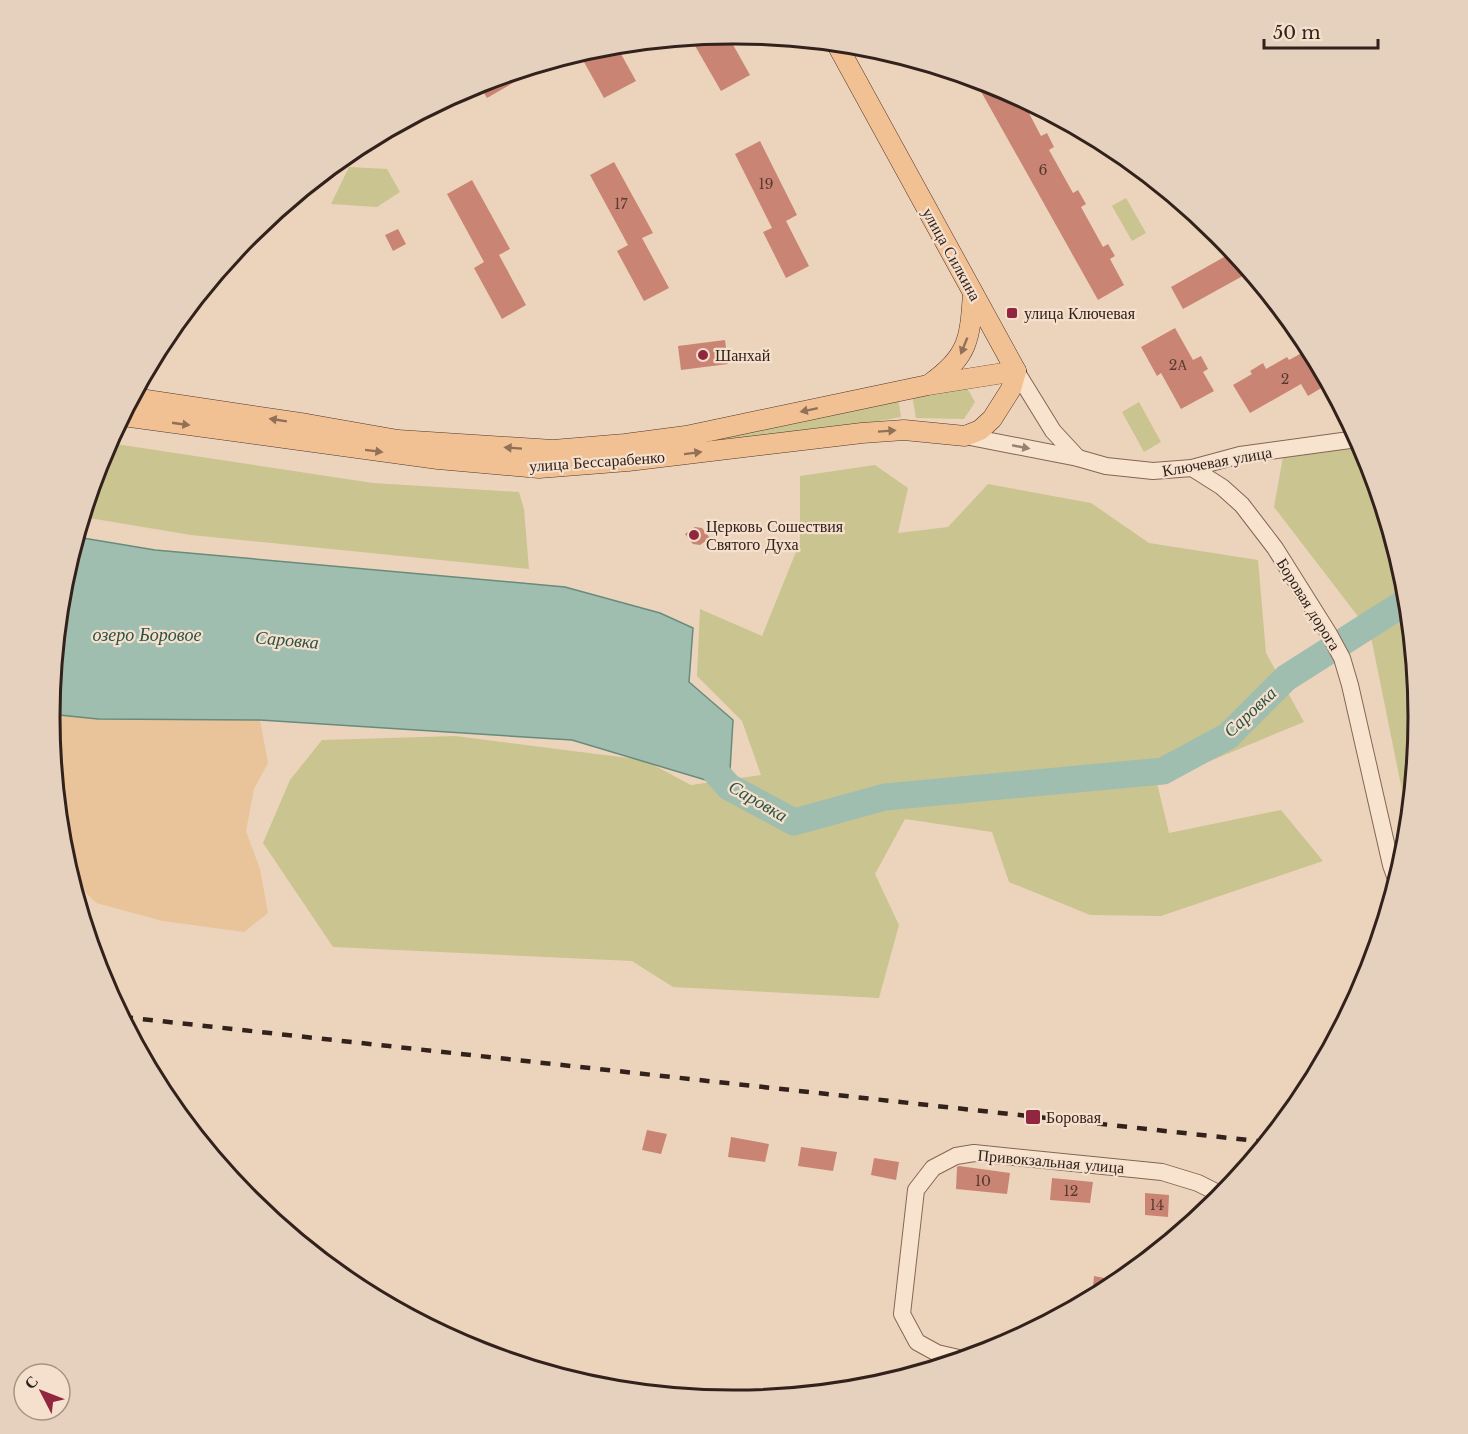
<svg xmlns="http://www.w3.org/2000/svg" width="1468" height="1434" viewBox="0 0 1468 1434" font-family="'Libre Baskerville',serif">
	<rect width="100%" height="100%" fill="#ecd4bc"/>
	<!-- green -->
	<g fill="#cac491">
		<polygon points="349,167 387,169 400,192 377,207 331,204"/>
		<polygon points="1126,198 1146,233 1132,241 1112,206"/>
		<polygon points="967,388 975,402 964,419 916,418 912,395"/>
		<polygon points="898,397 901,417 833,429 633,456"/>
		<polygon points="1139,402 1161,442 1144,452 1122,412"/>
		<polygon points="109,443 373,483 519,492 524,509 529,569 191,535 83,517 102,455"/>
		<polygon points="1360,444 1366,456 1405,584 1418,717 1408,820 1370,632 1274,507 1283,457"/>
		<polygon points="875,465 908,488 898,533 948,527 988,484 1091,503 1149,543 1258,560 1266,653 1304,722 1157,783 1169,833 1281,810 1323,861 1161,916 1090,915 1009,882 992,832 905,819 875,874 899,925 879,998 673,987 632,961 333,947 263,843 290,780 322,740 455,736 644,760 691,785 761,775 742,721 697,676 700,609 762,636 800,542 800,476"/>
	</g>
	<!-- sand -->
	<polygon fill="#e9c399" points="50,714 98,719 260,720 268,763 254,789 246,831 260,869 268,913 244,932 163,921 96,903 72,879 63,850"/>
	<!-- water -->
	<polygon fill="#a0beaf" stroke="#688b7b" stroke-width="1.5" points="77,537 155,550 565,587 660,613 693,628 689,682 733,720 729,787 572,740 260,720 98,719 50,714 63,583"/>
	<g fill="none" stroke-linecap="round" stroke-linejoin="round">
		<!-- river -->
		<polyline stroke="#a0beaf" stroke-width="27" points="705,760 729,787 794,822 885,797 1163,771 1228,736 1286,678 1407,601"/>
	</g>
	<!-- building -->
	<g fill="#ca8473">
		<polygon points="727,34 750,75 721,91 690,37"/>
		<polygon points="616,45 636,81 604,98 579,53 601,46"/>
		<polygon points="528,68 530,73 487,98 478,83"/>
		<polygon points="974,79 996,85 1021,98 1041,136 1047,133 1054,147 1049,150 1073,193 1078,190 1086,204 1081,207 1103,247 1108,244 1115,256 1110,259 1124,285 1098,300"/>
		<polygon points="760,141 797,215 786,221 809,266 786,278 763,232 772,228 735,154"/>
		<polygon points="614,162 653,233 642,238 669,288 644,301 617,251 628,245 590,175"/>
		<polygon points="472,180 510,249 499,255 526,305 502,319 474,268 484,262 447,194"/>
		<polygon points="398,229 406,244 393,251 385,235"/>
		<polygon points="1233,252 1250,272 1183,309 1171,287"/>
		<polygon points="1175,328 1193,360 1201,356 1208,369 1203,372 1214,391 1181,409 1161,373 1157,376 1141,347"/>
		<polygon points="725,340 728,364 681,370 678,346"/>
		<polygon points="1309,349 1328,384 1308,396 1301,384 1250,413 1233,385 1252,374 1250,371 1263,363 1266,369 1287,357 1289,360"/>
		<polygon points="695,527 702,528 710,538 700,545 693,544 685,534"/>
		<polygon points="647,1130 667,1134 661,1154 642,1150"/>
		<polygon points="731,1137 769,1144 765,1162 728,1157"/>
		<polygon points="801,1147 837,1152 833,1171 798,1166"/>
		<polygon points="874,1158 899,1162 896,1180 871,1175"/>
		<polygon points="959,1166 1010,1173 1007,1194 956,1189 957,1167"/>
		<polygon points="1052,1178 1093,1182 1090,1203 1050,1200"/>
		<polygon points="1145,1193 1169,1195 1168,1217 1145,1215"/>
		<polygon points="1094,1276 1120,1281 1092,1298"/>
	</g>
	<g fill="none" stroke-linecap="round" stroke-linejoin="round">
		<defs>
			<g id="minor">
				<polyline points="1016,371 1053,431 1078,458"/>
				<polyline points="965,436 1078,458 1106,466 1153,471 1192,468 1240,455 1357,439"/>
				<polyline points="1192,468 1222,487 1242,505 1275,548 1329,634 1342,658 1350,685 1391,865 1396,879"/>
				<polyline points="963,1359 937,1353 917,1342 902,1314 916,1190 933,1168 956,1156 974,1153 1162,1172 1198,1183 1222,1195"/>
			</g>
			<g id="major">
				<polyline points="836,43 1016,371"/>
				<path d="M931,383c38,-27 39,-45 42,-90"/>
				<polyline points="133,398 307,424 398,440 553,450 625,444 686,436 928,385 1016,371"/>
				<polyline points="123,416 438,459 539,468 628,461 862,433 904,430 965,436 980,430 992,419 1011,389 1016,371"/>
			</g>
		</defs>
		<!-- minor casing -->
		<use href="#minor" stroke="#846556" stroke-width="18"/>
		<!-- major casing -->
		<use href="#major" stroke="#51352b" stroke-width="21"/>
		<!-- minor -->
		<use href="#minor" stroke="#f8e3cf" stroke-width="16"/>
		<!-- major -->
		<use href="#major" stroke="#f1c093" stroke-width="20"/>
		<!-- rail -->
		<polyline stroke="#33211b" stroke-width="4.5" stroke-dasharray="10 10" stroke-linecap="butt" points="123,1017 1266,1142"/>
	</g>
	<!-- one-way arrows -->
	<defs><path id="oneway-solid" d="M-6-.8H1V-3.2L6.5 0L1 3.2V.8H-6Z" transform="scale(1.5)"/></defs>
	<g fill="#927057">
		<use href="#oneway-solid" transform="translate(964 346) rotate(112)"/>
		<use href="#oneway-solid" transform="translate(809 410) rotate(168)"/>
		<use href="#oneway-solid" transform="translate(278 420) rotate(-171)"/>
		<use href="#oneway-solid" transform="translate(181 424) rotate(8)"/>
		<use href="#oneway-solid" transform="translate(887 431) rotate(-4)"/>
		<use href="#oneway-solid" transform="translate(513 448) rotate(-176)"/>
		<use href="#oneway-solid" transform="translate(374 451) rotate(7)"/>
		<use href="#oneway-solid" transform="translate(693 453) rotate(-7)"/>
	</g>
	<use fill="#968275" href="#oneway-solid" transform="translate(1021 447) rotate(11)"/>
	<!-- markers -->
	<g fill="#91273f" stroke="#f4e0cc" stroke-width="2">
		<rect x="1006" y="307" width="12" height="12" rx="3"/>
		<circle cx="703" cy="355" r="6"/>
		<circle cx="694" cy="535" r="6"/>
		<rect x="1025" y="1109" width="16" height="16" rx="3"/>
	</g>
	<g text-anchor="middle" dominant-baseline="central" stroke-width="4.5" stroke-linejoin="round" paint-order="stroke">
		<!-- number labels -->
		<g font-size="14" fill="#593a31">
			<text x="1043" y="170">6</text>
			<text x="766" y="184">19</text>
			<text x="621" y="204">17</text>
			<text x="1178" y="365">2А</text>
			<text x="1285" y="379">2</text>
			<text x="983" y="1181">10</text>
			<text x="1071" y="1191">12</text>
			<text x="1157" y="1205">14</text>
		</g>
		<!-- street labels -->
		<g font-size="16" fill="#33211b" stroke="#f4e0cc">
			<text transform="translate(952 254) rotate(61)">улица Силкина</text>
			<text transform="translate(597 461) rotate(-4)">улица Бессарабенко</text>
			<text transform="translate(1217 461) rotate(-10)">Ключевая улица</text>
			<text transform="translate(1309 604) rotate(58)">Боровая дорога</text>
			<text transform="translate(1051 1161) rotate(5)">Привокзальная улица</text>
		</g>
		<!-- poi labels -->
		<g font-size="16" fill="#33211b" stroke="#f4e0cc" text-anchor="start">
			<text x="1024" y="313">улица Ключевая</text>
			<text x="715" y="355">Шанхай</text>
			<text x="706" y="526">Церковь Сошествия<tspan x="706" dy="18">Святого Духа</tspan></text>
			<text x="1046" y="1117">Боровая</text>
		</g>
		<!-- water labels -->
		<g font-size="18" font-style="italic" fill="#2a5347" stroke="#f4e0cc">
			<text x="147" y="635">озеро Боровое</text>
			<text transform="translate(287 640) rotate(5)">Саровка</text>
			<text transform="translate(1250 712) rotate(-43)">Саровка</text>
			<text transform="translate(758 801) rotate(30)">Саровка</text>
		</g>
	</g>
	<!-- crop -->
	<path d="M0 0H1468V1434H0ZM733 44H735A673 673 0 0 1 1408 717V717A673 673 0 0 1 735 1390H733A673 673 0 0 1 60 717V717A673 673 0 0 1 733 44Z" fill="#e5d1be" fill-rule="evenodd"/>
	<path fill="none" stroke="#33211b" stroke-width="3" d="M733 44H735A673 673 0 0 1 1408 717V717A673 673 0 0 1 735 1390H733A673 673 0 0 1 60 717V717A673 673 0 0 1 733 44Z"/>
	<!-- north arrow -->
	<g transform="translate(42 1392) rotate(312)"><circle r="28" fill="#f4e0cc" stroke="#a79485" stroke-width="1.5"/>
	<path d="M0-4.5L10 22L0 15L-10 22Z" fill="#91273f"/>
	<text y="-9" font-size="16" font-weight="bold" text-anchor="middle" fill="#33211b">С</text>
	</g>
	<!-- scale -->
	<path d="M1264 39v9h114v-9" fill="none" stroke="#33211b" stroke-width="3"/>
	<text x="1273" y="39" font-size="18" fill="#33211b" stroke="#f4e0cc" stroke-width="4.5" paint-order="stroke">50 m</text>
</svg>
